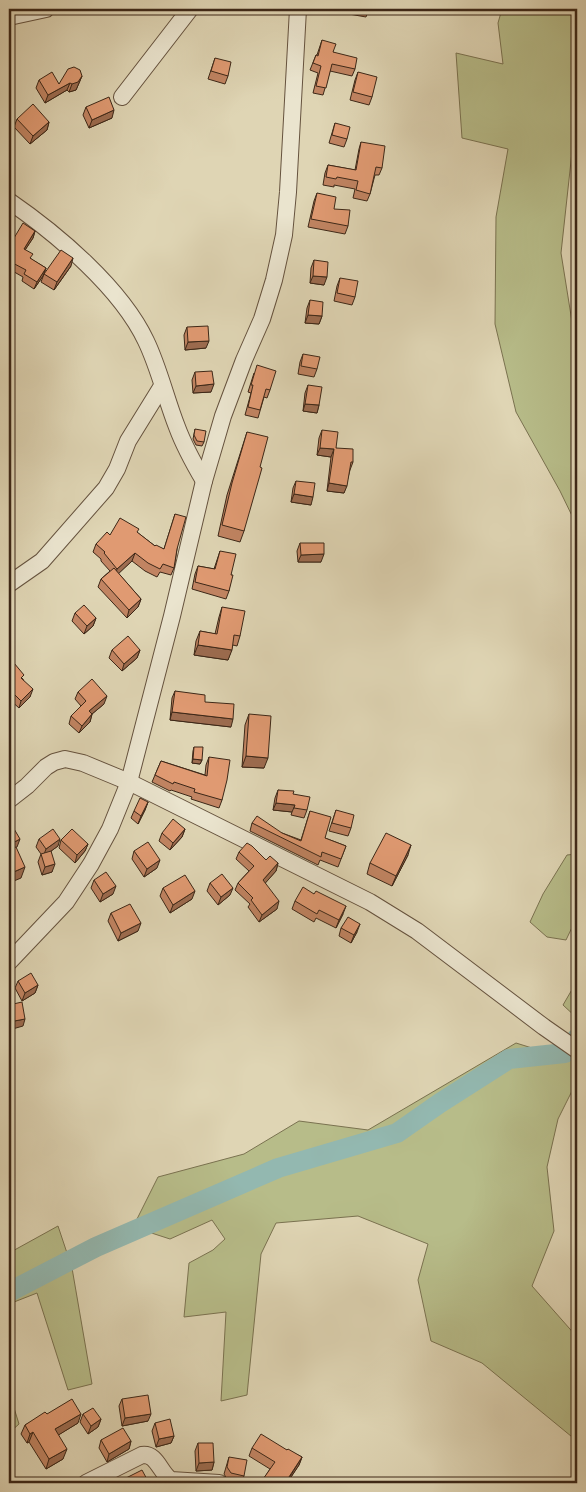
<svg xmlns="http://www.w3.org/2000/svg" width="586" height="1492" viewBox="0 0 586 1492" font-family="'IM FELL French Canon',serif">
	<rect width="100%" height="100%" fill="#dfd5b4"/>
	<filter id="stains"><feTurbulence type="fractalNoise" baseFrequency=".004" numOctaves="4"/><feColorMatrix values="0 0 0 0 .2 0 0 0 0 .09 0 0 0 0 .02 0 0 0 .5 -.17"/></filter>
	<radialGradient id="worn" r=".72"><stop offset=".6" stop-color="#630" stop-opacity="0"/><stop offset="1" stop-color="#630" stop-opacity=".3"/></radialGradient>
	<!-- green -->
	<g fill="#b7bc89" stroke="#7a7250">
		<polygon points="502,9 577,9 577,106 561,253 573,328 577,336 577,526 560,491 516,412 495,324 496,217 508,149 462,138 456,53 503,64 498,23"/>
		<polygon points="577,854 577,917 566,940 547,937 530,922 543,894 567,855"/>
		<polygon points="577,981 577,1018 563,1005"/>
		<polygon points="516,1043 577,1062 576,1083 558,1119 547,1167 554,1231 532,1286 577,1337 577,1441 482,1363 431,1341 418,1280 428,1244 358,1216 276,1223 261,1254 247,1395 221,1401 226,1312 184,1317 189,1263 213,1250 225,1239 212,1220 170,1239 133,1227 158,1177 244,1154 299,1121 368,1130"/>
		<polygon points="58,1226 72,1268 92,1384 68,1390 37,1293 9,1304 9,1253"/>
		<polygon points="9,1392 19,1424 9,1433"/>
	</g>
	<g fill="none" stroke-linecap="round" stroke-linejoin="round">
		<!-- river -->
		<g stroke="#93b8b0" stroke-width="20">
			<polyline points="576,1039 577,1038"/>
			<polyline points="9,1292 96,1247 278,1168 397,1133 440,1103 509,1059 565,1053"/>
		</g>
		<defs>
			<g id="minor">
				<polyline points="9,17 46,9"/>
				<polyline points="122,97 190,9"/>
				<path d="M9,201c48,33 112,87 137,140 13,27 20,58 31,86 7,19 17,37 27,54"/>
				<polyline points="9,584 42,561 106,488 117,469 128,441 162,386"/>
				<polyline points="9,800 27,786 46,767 54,762 65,759 83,763 129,782 370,902 417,931 544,1027 577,1050"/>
				<polyline points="9,962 66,902 91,864 110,829 129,782 172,616 204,481 223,416 244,360 262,319 274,280 284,235 288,192 298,9"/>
				<path d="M86,1483l56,-28c15,-2 18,18 29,25l48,3"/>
			</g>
		</defs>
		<!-- minor casing -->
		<use href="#minor" stroke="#65523e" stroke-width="18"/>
		<!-- minor -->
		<use href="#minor" stroke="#eae4ce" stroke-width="16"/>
	</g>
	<!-- wall -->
	<g fill="#c18462" stroke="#3c2717">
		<polygon points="350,9 369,9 366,17 349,14"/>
		<polygon points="322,40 333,52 355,69 352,76 330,71 323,95 313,93 318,73 310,70 316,55 317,55"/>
		<polygon points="215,58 228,76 225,84 208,79"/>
		<polygon points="358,72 372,97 369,105 350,100 355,80"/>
		<polygon points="82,76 76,90 69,92 67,90 45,103 36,88 39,80 59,84"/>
		<polygon points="86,107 112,118 89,128 83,115"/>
		<polygon points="17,119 49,122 47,130 30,144 14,127"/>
		<polygon points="335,123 347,139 344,147 329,143"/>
		<polygon points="361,142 382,168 379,175 375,175 370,194 367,201 353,198 355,189 334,185 334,187 323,185 325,173 328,165 355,170 359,149"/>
		<polygon points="317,193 334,209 348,226 345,234 308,227 314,201"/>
		<polygon points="35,231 33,238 25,250 31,259 46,268 43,276 34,289 22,281 23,277 9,269 9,242 11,243"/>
		<polygon points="314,260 324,285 310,283 311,268"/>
		<polygon points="71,266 54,290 41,282 44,274"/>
		<polygon points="340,278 355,297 352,305 334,301 337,286"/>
		<polygon points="310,300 322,316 319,324 305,323 307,308"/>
		<polygon points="187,327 206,348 185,350 184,335"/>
		<polygon points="303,354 317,369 314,377 298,374 300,362"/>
		<polygon points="195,372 211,392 193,393 192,380"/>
		<polygon points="254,373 270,390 267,398 264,397 258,418 245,415 251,393 248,392"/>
		<polygon points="308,385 319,405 317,413 303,411 305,393"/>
		<polygon points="195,429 204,442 202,446 196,445 193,439"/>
		<polygon points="322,430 336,448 353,462 350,470 344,493 327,491 331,457 317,455 319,438"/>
		<polygon points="247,432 244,531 240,542 218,536 227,495"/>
		<polygon points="296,481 311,505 291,502 293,488"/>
		<polygon points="175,514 177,549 174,568 171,575 160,572 157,577 145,571 132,561 118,573 141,599 138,607 127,618 98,587 101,579 110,571 101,561 101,559 93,552 96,544 110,535 138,533 155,546 164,549"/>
		<polygon points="300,543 321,562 298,562 297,551"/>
		<polygon points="220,551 231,575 229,591 226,599 192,589 195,574 198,566 214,569"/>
		<polygon points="222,607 240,636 237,646 233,645 228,660 194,655 196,641 200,631 215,634 219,617"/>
		<polygon points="75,613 96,618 93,626 84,634 72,621"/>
		<polygon points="112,650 140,650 137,658 122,671 109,658"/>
		<polygon points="9,668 23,679 30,697 19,708 9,699"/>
		<polygon points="175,691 205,702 231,727 170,720 172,698"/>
		<polygon points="78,692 104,704 92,714 90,722 79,733 69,724 71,716 81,706 75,699"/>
		<polygon points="249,714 264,768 242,767 245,725"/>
		<polygon points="194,747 202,760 200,764 192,763 193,751"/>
		<polygon points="209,757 222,800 219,808 191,799 192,797 171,790 170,791 152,782 161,761 205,775 206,765"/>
		<polygon points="278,790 293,794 307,810 304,818 291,815 292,812 273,810 275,798"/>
		<polygon points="148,802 145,810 138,824 131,818 134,811"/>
		<polygon points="336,810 351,828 348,836 329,831"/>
		<polygon points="310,811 325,838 346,846 338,867 320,860 318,865 250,831 252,823 282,833 301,840"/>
		<polygon points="185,829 182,837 170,850 159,841 162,833"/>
		<polygon points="39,839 58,846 51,851 52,872 42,875 38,862 41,854 36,847"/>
		<polygon points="61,840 88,844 85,851 75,863 59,848"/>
		<polygon points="134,851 157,868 144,877 132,859"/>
		<polygon points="239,852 278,863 276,871 265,883 277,909 259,922 248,907 250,904 235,890 238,883 249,871 236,859"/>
		<polygon points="408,855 392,886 367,874 370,863"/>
		<polygon points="94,880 113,894 100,902 91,888"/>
		<polygon points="210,883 230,895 218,905 207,891"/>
		<polygon points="163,888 192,899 170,913 160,896"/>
		<polygon points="314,894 343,914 336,928 316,918 314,922 292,909 295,901"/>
		<polygon points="111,913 138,931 118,941 108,921"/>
		<polygon points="341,928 357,932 351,943 339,936"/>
		<polygon points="18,981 38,985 35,993 22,1001 15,988"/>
		<polygon points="122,1399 148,1421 122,1426 119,1406"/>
		<polygon points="47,1414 78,1423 58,1435 63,1459 46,1469 29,1442 27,1443 21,1434 25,1425"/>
		<polygon points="83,1414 101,1419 98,1427 88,1434 80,1422"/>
		<polygon points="155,1423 174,1436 171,1443 156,1447 152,1431"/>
		<polygon points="101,1440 131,1441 129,1449 107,1462 99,1448"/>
		<polygon points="198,1443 214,1462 212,1470 196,1471 195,1451"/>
		<polygon points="252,1448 287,1450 302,1457 299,1465 287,1483 261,1483 270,1469 249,1456"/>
		<polygon points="229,1457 244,1476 241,1483 228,1481 224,1474"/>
	</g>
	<!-- shaded-wall -->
	<g fill="#9d6c50" stroke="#3c2717">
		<polygon points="82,76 76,90 69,92 72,84"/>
		<polygon points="70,83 67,90 45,103 48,95"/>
		<polygon points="114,110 112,118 89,128 92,120"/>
		<polygon points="49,122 47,130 30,144 33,136"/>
		<polygon points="35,231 33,238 21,256 24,249"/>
		<polygon points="73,258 71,266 54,290 57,282"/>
		<polygon points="46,268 43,276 34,289 37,282"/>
		<polygon points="313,276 327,277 324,285 310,283"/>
		<polygon points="308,315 322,316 319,324 305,323"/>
		<polygon points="209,341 206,348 185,350 188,342"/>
		<polygon points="214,384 211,392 193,393 196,386"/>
		<polygon points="305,404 319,405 317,413 303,411"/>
		<polygon points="320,448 334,449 331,457 317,455"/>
		<polygon points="329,483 347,486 344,493 327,491"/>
		<polygon points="294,494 313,497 311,505 291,502"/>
		<polygon points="135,553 132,561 115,577 117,569"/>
		<polygon points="324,554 321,562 298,562 301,555"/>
		<polygon points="141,599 138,607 127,618 129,610"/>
		<polygon points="96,618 93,626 84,634 87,626"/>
		<polygon points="198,645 232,650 228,660 194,655"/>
		<polygon points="140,650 137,658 122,671 124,664"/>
		<polygon points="33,689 30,697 19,708 21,701"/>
		<polygon points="107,696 104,704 86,719 89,711"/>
		<polygon points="172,712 233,719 231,727 170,720"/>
		<polygon points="92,714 90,722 79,733 82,726"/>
		<polygon points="246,756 268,758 264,768 242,767"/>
		<polygon points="193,759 202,760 200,764 192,763"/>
		<polygon points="148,802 145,810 138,824 141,816"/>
		<polygon points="276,803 295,805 292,812 273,810"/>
		<polygon points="185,829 182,837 170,850 173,843"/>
		<polygon points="20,839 17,847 9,851 9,845"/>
		<polygon points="60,839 58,846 43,857 46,849"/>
		<polygon points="88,844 85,851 75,863 77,855"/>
		<polygon points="411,845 408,855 392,886 396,876"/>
		<polygon points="160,860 157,868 144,877 147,869"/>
		<polygon points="278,863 276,871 261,888 263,880"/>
		<polygon points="55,864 52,872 42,875 45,867"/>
		<polygon points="25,867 21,878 9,883 9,874"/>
		<polygon points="116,886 113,894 100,902 103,894"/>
		<polygon points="233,888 230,895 218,905 221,897"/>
		<polygon points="195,891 192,899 170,913 173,905"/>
		<polygon points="279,901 277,909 259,922 262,915"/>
		<polygon points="346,906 343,914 336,928 339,920"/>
		<polygon points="141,923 138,931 118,941 121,933"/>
		<polygon points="360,924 357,932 351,943 354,935"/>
		<polygon points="38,985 35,993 22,1001 25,993"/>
		<polygon points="25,1019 23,1026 9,1030 9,1022"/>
		<polygon points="81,1414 78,1423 52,1439 55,1429"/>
		<polygon points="151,1414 148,1421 122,1426 125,1418"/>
		<polygon points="101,1419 98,1427 88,1434 91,1426"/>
		<polygon points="33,1432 29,1442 27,1443 30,1434"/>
		<polygon points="174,1436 171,1443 156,1447 159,1439"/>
		<polygon points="131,1441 129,1449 107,1462 109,1454"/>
		<polygon points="67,1449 63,1459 46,1469 49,1459"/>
		<polygon points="302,1457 299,1465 287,1483 286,1483"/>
		<polygon points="214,1462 212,1470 196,1471 199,1463"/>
	</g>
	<!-- building -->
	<g fill="#e09a72" stroke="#3c2717">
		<polygon points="322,40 336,44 333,52 357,58 355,69 332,64 326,88 316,86 321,66 313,63 316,55 318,56"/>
		<polygon points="215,58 231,62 228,76 211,71"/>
		<polygon points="74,67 80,70 82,76 78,82 72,84 70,83 48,95 39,80 52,72 59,84 68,69"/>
		<polygon points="358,72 377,77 372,97 353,92"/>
		<polygon points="109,97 114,110 92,120 86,107"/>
		<polygon points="33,104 49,122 33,136 17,119"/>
		<polygon points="335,123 350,127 347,139 332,135"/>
		<polygon points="361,142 385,146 382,168 376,167 370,194 356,190 358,181 337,177 336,179 326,177 328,165 356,170"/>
		<polygon points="317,193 336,197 334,209 350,210 348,226 311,219"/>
		<polygon points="23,223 35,231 24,249 33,254 30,258 46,268 37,282 24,274 26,270 9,261 9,242 11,243"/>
		<polygon points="61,250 73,258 57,282 44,274"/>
		<polygon points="314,260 328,262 327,277 313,276"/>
		<polygon points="340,278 358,281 355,297 337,293"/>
		<polygon points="310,300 323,302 322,316 308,315"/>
		<polygon points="208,326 209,341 188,342 187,327"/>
		<polygon points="303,354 320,357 317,369 301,366"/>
		<polygon points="257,365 276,371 270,390 266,389 260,410 248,407 253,385 251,385"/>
		<polygon points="212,371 214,384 196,386 195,372"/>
		<polygon points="308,385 322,387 319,405 305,404"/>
		<polygon points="195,429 206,431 204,442 197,441 194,435"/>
		<polygon points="322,430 338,432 336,448 353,449 353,462 351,462 347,486 329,483 334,449 320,448"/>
		<polygon points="247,432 268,437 260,467 262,468 244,531 222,525 232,483"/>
		<polygon points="296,481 315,483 313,497 294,494"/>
		<polygon points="175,514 186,517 177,549 174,568 163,564 160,569 148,563 135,553 117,569 104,553 105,552 96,544 107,532 110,535 120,518 139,529 137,532 155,546 156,545 164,549"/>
		<polygon points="300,543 324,543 324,554 301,555"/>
		<polygon points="220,551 236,554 231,575 233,575 229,591 195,582 198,566 215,569"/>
		<polygon points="114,568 141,599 129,610 101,579"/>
		<polygon points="84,605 96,618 87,626 75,613"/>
		<polygon points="222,607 245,611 240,636 234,635 232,650 198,645 200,631 217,634"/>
		<polygon points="128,636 140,650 124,664 112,650"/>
		<polygon points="14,663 24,675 21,678 33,689 21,701 9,689 9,668"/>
		<polygon points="92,679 107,696 89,711 92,714 82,726 71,716 86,701 78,692"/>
		<polygon points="175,691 205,695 205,702 234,704 233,719 172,712"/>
		<polygon points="249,714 271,716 268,758 246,756"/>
		<polygon points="194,747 203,747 202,760 193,759"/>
		<polygon points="209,757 230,760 227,780 222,800 194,792 195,789 174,782 173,784 155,775 161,761 207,776"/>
		<polygon points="278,790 294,791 293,794 310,797 307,810 294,808 295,805 276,803"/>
		<polygon points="140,798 148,802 141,816 134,811"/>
		<polygon points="336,810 354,815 351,828 332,823"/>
		<polygon points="310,811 331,817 325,838 346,846 341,859 322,852 321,857 252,823 257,816 282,833 301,841"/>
		<polygon points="173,819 185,829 173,843 162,833"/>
		<polygon points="9,822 10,822 20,839 9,845"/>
		<polygon points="53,829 60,839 46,849 39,839"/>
		<polygon points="72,829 88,844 77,855 61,840"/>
		<polygon points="386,833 411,845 396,876 370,863"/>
		<polygon points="148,842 160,860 147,869 134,851"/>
		<polygon points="247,843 252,846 266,860 270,856 278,863 263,880 279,901 262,915 251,900 253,898 238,883 254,866 239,852"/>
		<polygon points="16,847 25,867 9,874 9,850"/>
		<polygon points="51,851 55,864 45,867 41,854"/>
		<polygon points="106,872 116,886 103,894 94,880"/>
		<polygon points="222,874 233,888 221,897 210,883"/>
		<polygon points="185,875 195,891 173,905 163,888"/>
		<polygon points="303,887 314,894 316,891 346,906 339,920 319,910 317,914 295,901"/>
		<polygon points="130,904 141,923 121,933 111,913"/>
		<polygon points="348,917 360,924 354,935 341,928"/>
		<polygon points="31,973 38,985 25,993 18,981"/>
		<polygon points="22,1002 25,1019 9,1022 9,1005"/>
		<polygon points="148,1395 151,1414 125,1418 122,1399"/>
		<polygon points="72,1399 81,1414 55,1429 67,1449 49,1459 33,1432 30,1434 25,1425 45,1412 47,1414"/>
		<polygon points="93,1408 101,1419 91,1426 83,1414"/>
		<polygon points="170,1419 174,1436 159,1439 155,1423"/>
		<polygon points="123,1428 131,1441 109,1454 101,1440"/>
		<polygon points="261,1434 287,1450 288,1449 302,1457 287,1480 284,1478 281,1483 263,1483 261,1482 275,1462 252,1448"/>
		<polygon points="198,1443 213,1443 214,1462 199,1463"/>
		<polygon points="229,1457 247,1460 244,1476 231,1473 227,1467"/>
		<polygon points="142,1470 149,1483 126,1483 124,1479"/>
	</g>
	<!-- margin -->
	<rect width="586" height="1492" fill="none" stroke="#dfd5b4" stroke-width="30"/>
	<rect x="10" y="10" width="566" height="1472" fill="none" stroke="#3c2717" stroke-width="2.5"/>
	<rect x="15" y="15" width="556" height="1462" fill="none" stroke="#3c2717"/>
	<rect width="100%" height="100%" filter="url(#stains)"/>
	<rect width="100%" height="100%" fill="url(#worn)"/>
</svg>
